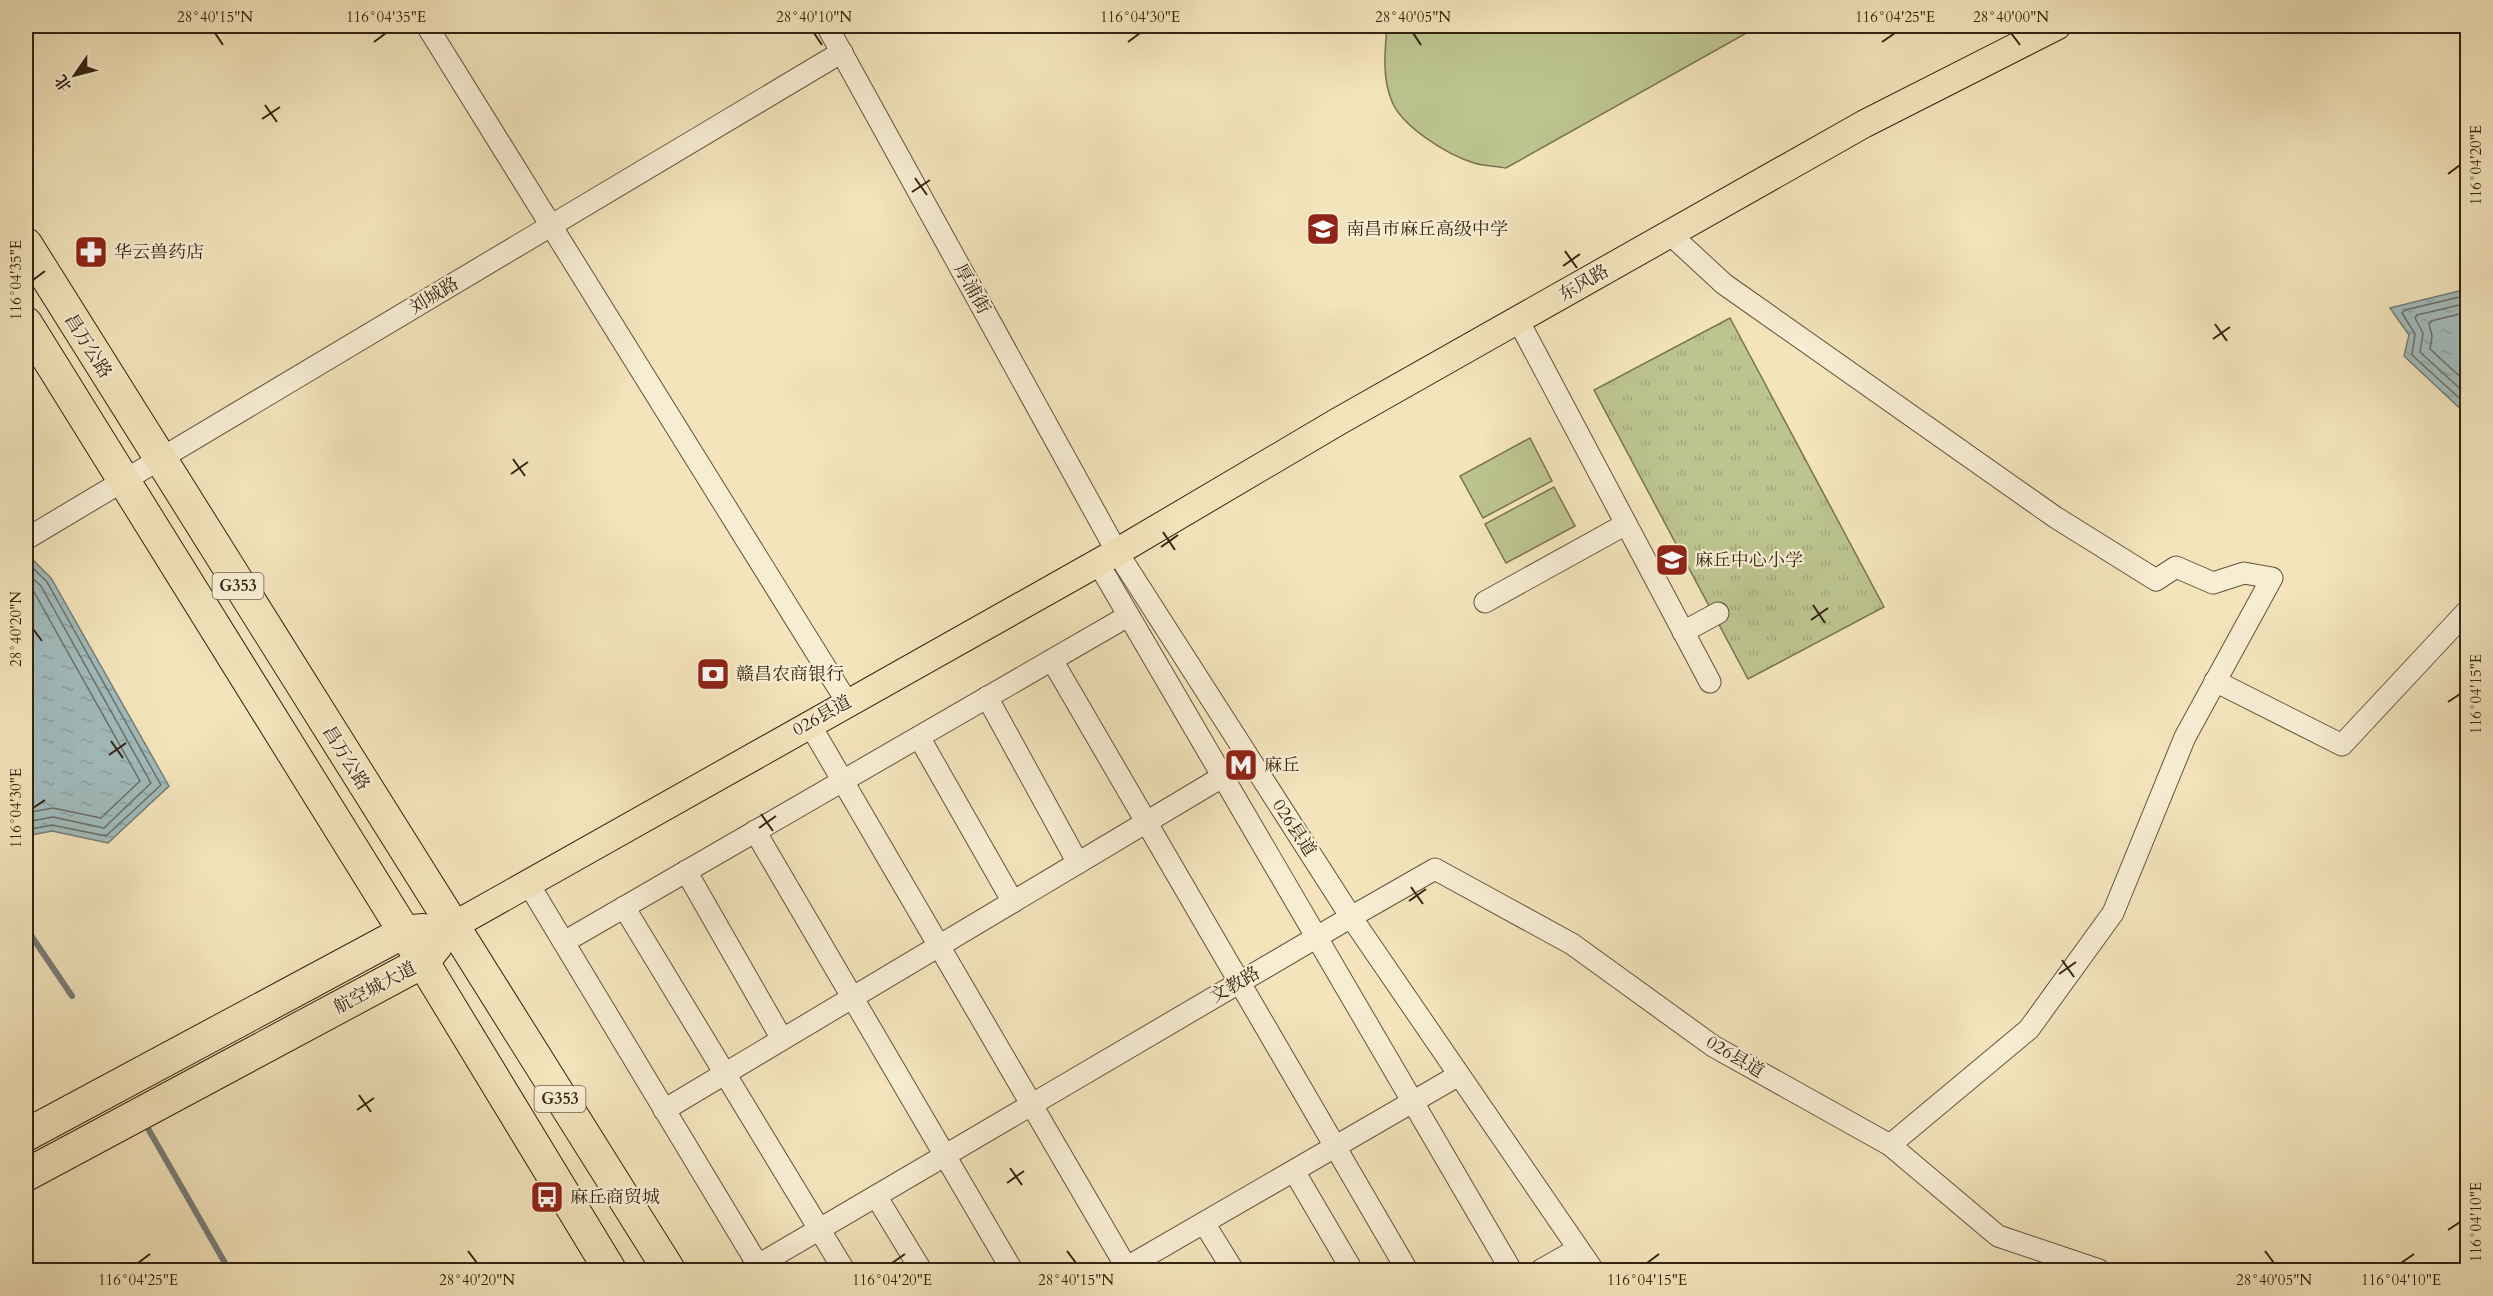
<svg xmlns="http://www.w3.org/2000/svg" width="2493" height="1296" viewBox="0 0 2493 1296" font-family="Cardo,'Noto Serif SC',serif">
	<defs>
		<pattern id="park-tufts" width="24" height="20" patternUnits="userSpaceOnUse" patternTransform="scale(1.5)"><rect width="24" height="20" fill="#bcc48f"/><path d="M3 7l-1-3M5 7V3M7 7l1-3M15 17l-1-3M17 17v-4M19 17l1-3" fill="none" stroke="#a2a87a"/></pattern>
		<pattern id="water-ripples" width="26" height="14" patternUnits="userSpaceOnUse" patternTransform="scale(1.5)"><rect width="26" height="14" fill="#a1bbbc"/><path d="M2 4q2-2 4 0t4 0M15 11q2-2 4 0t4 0" fill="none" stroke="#8ba0a1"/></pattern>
	</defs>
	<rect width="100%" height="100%" fill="#f3e4bc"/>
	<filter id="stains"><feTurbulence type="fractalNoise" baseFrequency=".00333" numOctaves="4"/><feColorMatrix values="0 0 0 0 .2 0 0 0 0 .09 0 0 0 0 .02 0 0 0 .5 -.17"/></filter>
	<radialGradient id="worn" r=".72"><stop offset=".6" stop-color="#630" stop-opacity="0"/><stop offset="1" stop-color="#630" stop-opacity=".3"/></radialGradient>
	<!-- grass -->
	<g fill="#bcc48f" stroke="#787450" stroke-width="1.5">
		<path d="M1387,26h372l-253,142c-10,-2 -22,-2 -32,-5 -26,-8 -74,-37 -83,-64 -9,-24 -6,-48 -4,-73z"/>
		<polygon points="1530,438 1552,481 1483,518 1460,476"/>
		<polygon points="1554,487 1575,526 1506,563 1485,524"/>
	</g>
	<!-- park -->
	<polygon fill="url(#park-tufts)" stroke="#787450" stroke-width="1.5" points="1730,318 1884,607 1748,679 1594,390"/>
	<!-- water -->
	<g fill="url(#water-ripples)" stroke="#757e78" stroke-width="1.5">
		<polygon points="2467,289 2468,289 2467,415 2404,356 2409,335 2390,308"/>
		<polygon points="26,553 51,578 169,786 108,843 52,831 26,836"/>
	</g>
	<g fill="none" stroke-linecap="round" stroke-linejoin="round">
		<!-- shore -->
		<g stroke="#6a6f66" stroke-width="1.5">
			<polyline points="2468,295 2405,310 2402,313 2415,334 2412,355 2468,406"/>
			<polyline points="2468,303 2417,315 2415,318 2423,333 2420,352 2468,396"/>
			<polyline points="2468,312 2431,321 2429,324 2432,336 2430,349 2468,384"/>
			<polyline points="26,561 47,582 161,785 106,836 52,825 26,830"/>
			<polyline points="26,572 41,586 151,783 104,828 53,817 26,822"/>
			<polyline points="26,584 34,592 140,781 101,818 53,808 26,813"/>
		</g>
		<!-- stream -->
		<g stroke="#757e78" stroke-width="6">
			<polyline points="26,928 72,996"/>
			<polyline points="146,1125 229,1270"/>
		</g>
		<defs>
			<g id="minor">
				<polyline points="427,26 847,702"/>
				<polyline points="827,26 1117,552 1351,917 1435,869 1572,944 1713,1046 1890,1145 1998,1236 2099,1270"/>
				<polyline points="1670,234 1724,284 2055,517 2156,580 2176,567 2213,583 2244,573 2272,578 2185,737 2113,913 2029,1029 1890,1145"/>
				<polyline points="1518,320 1710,682"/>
				<polyline points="26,539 842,52"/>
				<polyline points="1098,563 1511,1270"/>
				<polyline points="1485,602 1626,524"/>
				<polyline points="1683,632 1718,613"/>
				<polyline points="1052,660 1407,1270"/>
				<polyline points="2215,681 2342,745 2468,610"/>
				<polyline points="987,697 1078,863"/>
				<polyline points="809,723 1128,1270"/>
				<polyline points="919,737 1013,902"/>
				<polyline points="755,831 1012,1270"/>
				<polyline points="686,871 782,1039"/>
				<polyline points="528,883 761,1270"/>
				<polyline points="624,907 844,1270"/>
				<polyline points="564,942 1128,616"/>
				<polyline points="664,1110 1222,777"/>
				<polyline points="1294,1171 1352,1270"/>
				<polyline points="876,1196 921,1270"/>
				<polyline points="1204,1223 1233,1270"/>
				<polyline points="750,1270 1351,917 1593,1270"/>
				<polyline points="1122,1270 1459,1075"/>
				<polyline points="1541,1270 1578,1249"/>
			</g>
			<polyline id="major" points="451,927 1117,552 1339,421 1864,124 2057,26"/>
			<g id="highway">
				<polyline points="26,244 669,1270"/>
				<polyline points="26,323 423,962 610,1270"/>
				<polyline points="26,1135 404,932 423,930"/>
				<polyline points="26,1175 423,962 436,946"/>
			</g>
		</defs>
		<!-- minor casing -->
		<use href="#minor" stroke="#64533c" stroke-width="23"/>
		<!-- major casing -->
		<use href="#major" stroke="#342311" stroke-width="29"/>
		<!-- highway casing -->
		<use href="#highway" stroke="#342311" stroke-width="34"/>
		<!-- minor -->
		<use href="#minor" stroke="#f7edd3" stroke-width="21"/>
		<!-- major -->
		<use href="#major" stroke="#f3e4bc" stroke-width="27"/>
		<!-- highway -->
		<use href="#highway" stroke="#f3e4bc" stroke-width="32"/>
	</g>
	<!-- ticks -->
	<path fill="none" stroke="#342311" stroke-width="2" d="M215,33l8,12M814,33l8,12M1413,33l8,12M2011,33l9,12M374,42l12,-9M1128,42l12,-9M1882,42l13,-9M265,105l12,17M262,119l18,-12M2448,174l12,-9M915,178l12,17M912,192l18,-12M1565,251l12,17M1563,266l17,-12M33,280l12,-9M2215,324l12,17M2213,339l17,-12M513,459l12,17M511,474l17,-12M1163,532l12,18M1161,547l17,-12M1813,605l12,18M1811,620l17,-12M33,629l9,12M2448,702l12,-8M111,741l12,17M109,755l17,-12M33,808l12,-8M761,814l12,17M759,828l17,-12M1411,887l12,17M1409,901l17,-12M2062,960l12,17M2059,974l17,-12M359,1095l12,17M357,1110l17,-12M1010,1168l12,17M1007,1183l17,-12M2448,1230l12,-8M468,1251l9,12M1067,1251l9,12M2265,1251l9,12M138,1263l12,-9M892,1263l13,-9M1647,1263l12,-9M2401,1263l13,-9"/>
	<!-- icons -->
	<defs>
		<symbol id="school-square" viewBox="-11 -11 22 22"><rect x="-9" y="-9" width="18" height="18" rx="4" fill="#8f2418" stroke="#f7edd3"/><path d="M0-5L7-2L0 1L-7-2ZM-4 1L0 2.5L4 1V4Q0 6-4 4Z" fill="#fff"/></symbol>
		<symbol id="pharmacy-square" viewBox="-11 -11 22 22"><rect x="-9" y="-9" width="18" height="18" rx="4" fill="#8f2418" stroke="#f7edd3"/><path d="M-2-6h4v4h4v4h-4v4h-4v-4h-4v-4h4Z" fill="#fff"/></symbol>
		<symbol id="bank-square" viewBox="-11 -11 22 22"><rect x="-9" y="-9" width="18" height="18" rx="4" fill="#8f2418" stroke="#f7edd3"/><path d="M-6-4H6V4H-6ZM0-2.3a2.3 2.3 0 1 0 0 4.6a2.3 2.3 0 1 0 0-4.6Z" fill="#fff"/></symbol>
		<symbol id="metro-square" viewBox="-11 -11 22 22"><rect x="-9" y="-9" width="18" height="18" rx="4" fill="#8f2418" stroke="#f7edd3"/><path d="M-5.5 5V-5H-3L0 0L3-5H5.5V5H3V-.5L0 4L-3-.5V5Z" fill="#fff"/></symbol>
		<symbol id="bus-square" viewBox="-11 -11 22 22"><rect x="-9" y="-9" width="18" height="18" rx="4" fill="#8f2418" stroke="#f7edd3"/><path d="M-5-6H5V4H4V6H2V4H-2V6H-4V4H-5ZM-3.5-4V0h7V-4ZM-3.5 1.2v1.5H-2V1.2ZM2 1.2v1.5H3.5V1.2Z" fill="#fff"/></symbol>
	</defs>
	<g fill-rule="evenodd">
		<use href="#school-square" x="1304" y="210" width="38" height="38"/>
		<use href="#pharmacy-square" x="72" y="233" width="38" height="38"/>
		<use href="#school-square" x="1653" y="541" width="38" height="38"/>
		<use href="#bank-square" x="694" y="655" width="38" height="38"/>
		<use href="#metro-square" x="1222" y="746" width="38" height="38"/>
		<use href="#bus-square" x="528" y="1178" width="38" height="38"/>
	</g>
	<g text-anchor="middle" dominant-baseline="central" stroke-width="4.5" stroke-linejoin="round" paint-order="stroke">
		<!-- shield labels -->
		<g fill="#f7edd3" stroke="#6e604b" stroke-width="1.5">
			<rect x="212.5" y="573" width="51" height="26" rx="4.5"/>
			<rect x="534.5" y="1086" width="51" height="26" rx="4.5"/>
		</g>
		<g font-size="16" font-weight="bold" fill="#342311">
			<text x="238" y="586">G353</text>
			<text x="560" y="1099">G353</text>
		</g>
		<!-- poi labels -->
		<g font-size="18" fill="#342311" stroke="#f7edd3" text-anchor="start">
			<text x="1346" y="229">南昌市麻丘高级中学</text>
			<text x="114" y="252">华云兽药店</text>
			<text x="1695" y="560">麻丘中心小学</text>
			<text x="736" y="674">赣昌农商银行</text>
			<text x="1264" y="765">麻丘</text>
			<text x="570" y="1197">麻丘商贸城</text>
		</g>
		<!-- street labels -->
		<g font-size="18" fill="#342311" stroke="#f7edd3">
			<text transform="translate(1584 283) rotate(-30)">东风路</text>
			<text transform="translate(972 289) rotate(61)">厚浦街</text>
			<text transform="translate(434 296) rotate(-31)">刘城路</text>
			<text transform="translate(88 346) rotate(58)">昌万公路</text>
			<text transform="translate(822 716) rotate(-29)">026县道</text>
			<text transform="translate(346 758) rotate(58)">昌万公路</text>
			<text transform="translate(1294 828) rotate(57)">026县道</text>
			<text transform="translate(1235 985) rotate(-30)">文教路</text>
			<text transform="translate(375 988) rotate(-28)">航空城大道</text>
			<text transform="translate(1735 1057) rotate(31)">026县道</text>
		</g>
	</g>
	<!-- margin -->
	<rect width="2493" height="1296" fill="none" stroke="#f3e4bc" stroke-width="66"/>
	<!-- north arrow -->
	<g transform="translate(75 75) rotate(235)" stroke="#f7edd3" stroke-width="4.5" paint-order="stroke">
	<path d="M0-4.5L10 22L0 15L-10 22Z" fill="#342311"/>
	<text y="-9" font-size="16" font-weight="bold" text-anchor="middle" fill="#342311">北</text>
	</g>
	<rect x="33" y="33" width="2427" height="1230" fill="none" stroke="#342311" stroke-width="2"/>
	<g font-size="15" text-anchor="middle" fill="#342311">
		<text x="215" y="22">28°40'15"N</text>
		<text x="386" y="22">116°04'35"E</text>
		<text x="814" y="22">28°40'10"N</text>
		<text x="1140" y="22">116°04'30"E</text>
		<text x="1413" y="22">28°40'05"N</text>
		<text x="1895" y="22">116°04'25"E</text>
		<text x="2011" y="22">28°40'00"N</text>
		<text transform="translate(2476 165) rotate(-90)" y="5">116°04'20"E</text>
		<text transform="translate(16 280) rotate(-90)" y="5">116°04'35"E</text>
		<text transform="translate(16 629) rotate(-90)" y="5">28°40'20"N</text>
		<text transform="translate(2476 694) rotate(-90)" y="5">116°04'15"E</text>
		<text transform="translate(16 808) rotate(-90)" y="5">116°04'30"E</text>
		<text transform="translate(2476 1222) rotate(-90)" y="5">116°04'10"E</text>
		<text x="138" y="1285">116°04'25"E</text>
		<text x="477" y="1285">28°40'20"N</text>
		<text x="892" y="1285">116°04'20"E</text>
		<text x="1076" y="1285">28°40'15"N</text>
		<text x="1647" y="1285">116°04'15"E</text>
		<text x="2274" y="1285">28°40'05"N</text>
		<text x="2401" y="1285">116°04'10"E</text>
	</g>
	<rect width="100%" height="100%" filter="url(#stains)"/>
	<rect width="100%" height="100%" fill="url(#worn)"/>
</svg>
